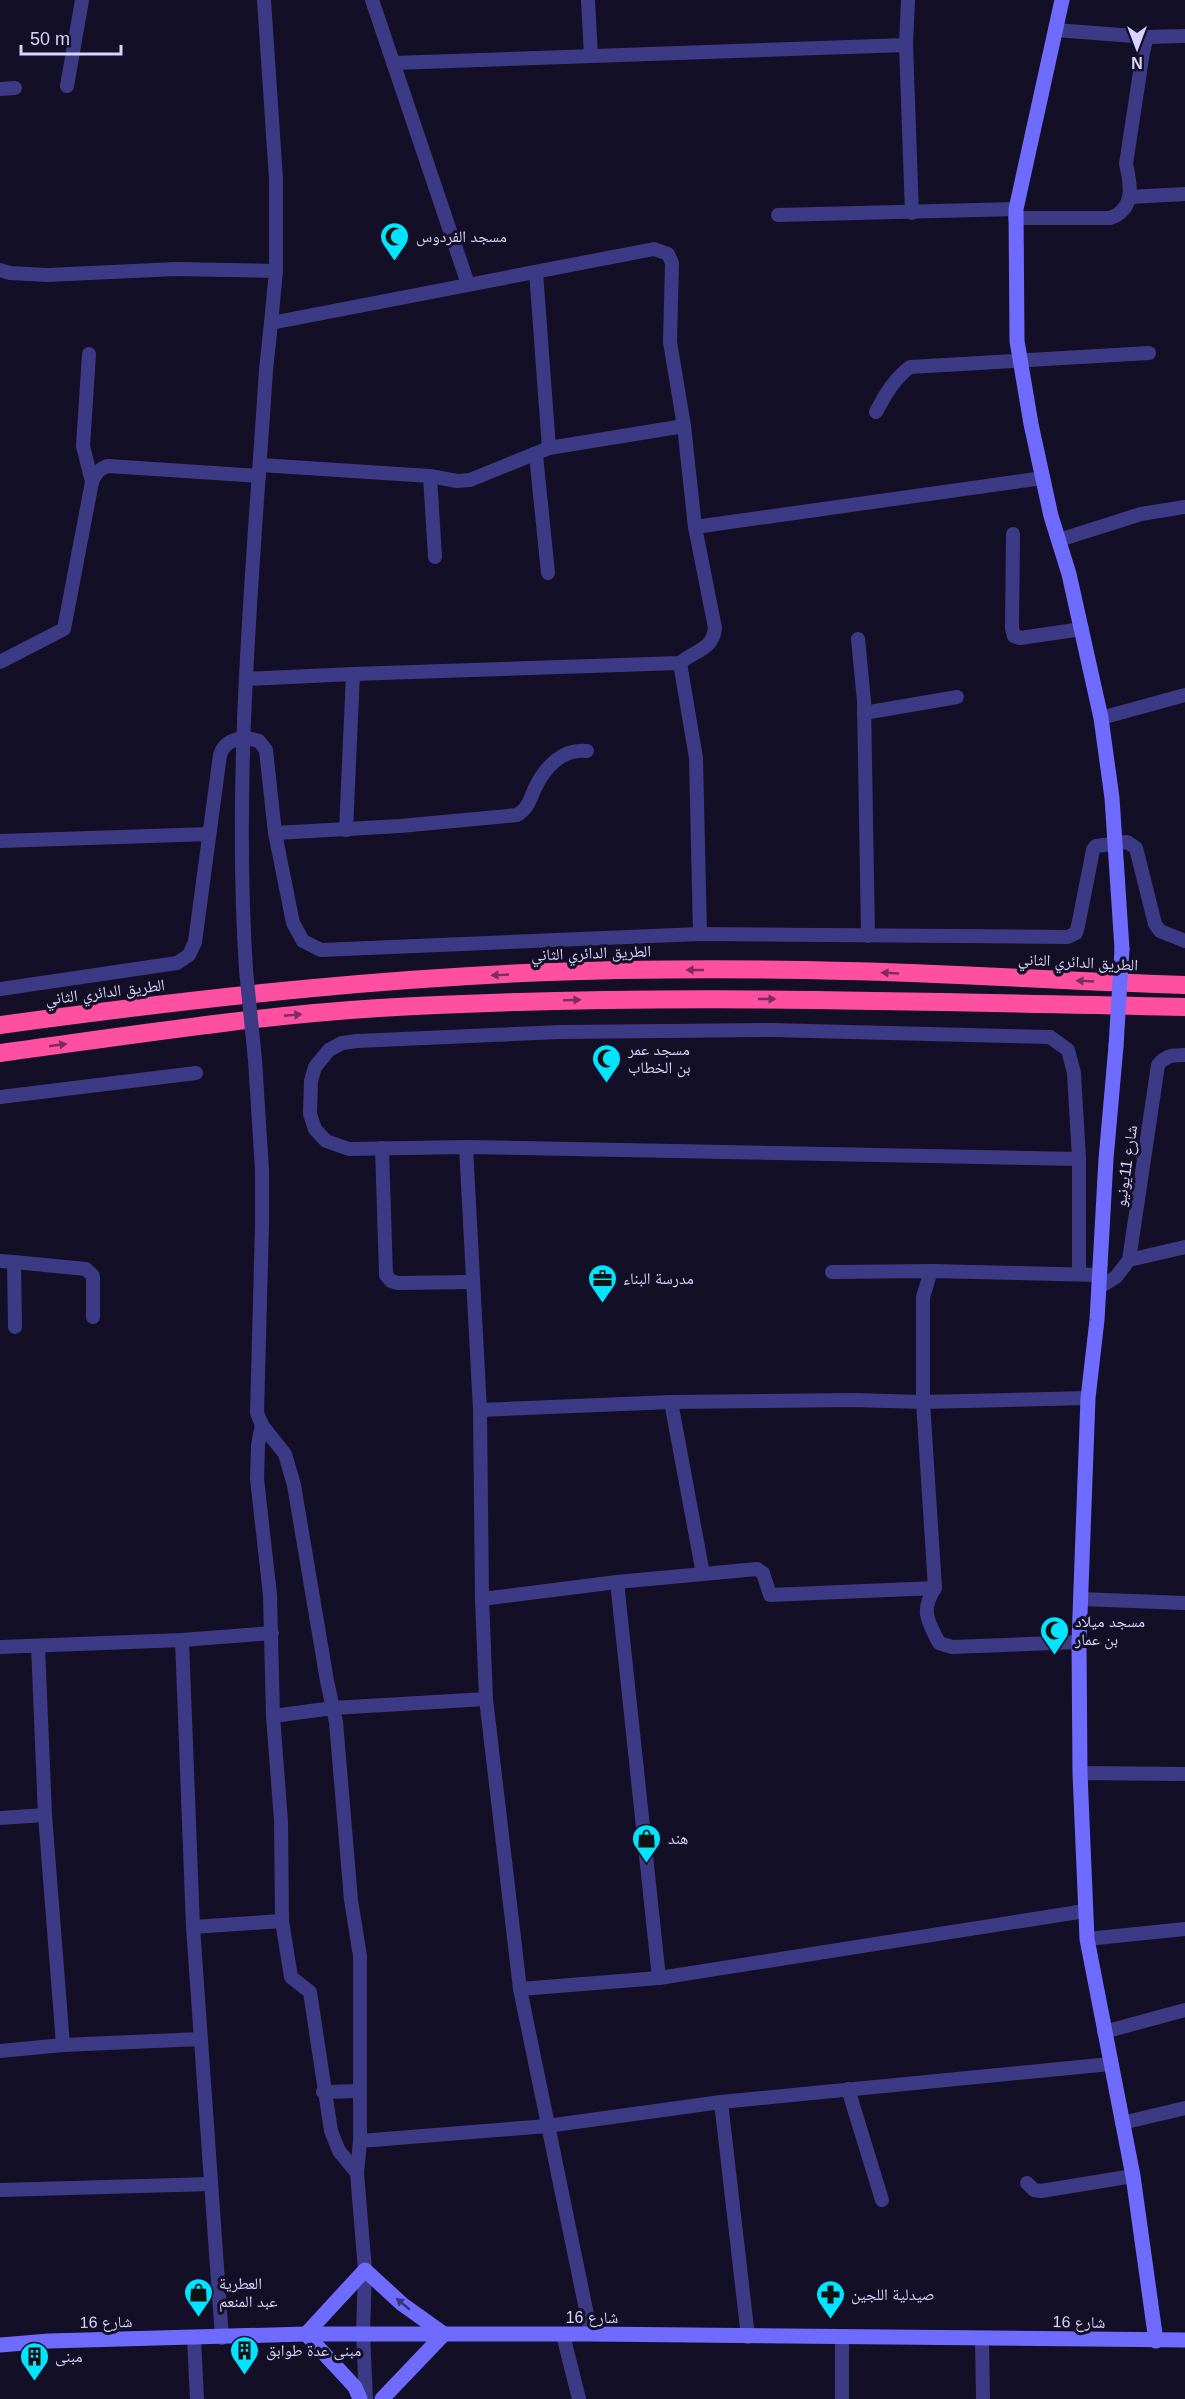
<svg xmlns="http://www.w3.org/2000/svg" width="1185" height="2399" viewBox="0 0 1185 2399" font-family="Helvetica,'Noto Naskh Arabic',sans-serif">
	<rect width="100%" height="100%" fill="#130f26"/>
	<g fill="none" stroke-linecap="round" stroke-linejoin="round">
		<!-- street -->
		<g stroke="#3d3a85" stroke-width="14">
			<polyline points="264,0 276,179 276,271 271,323"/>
			<polyline points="372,0 468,284"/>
			<polyline points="588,0 591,56"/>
			<polyline points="908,0 906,45 912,213"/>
			<polyline points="1055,30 1147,37"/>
			<polyline points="393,63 906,45"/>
			<polyline points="67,86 82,0"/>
			<polyline points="0,89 15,88"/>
			<polyline points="1129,197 1185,194"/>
			<polyline points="778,215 1016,209"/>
			<path d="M1015,218h95c25,-8 21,-33 16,-54l17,-112 4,-15 38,-1"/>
			<polyline points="0,270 10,273 47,275 176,269 276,271"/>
			<polyline points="536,272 549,448"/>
			<polyline points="89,354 83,446 92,482"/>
			<path d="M876,412c9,-17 18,-33 34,-45l239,-14"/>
			<polyline points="536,455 548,573"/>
			<polyline points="260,465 430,476 457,481 470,480 549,448 684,426"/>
			<polyline points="430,476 435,557"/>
			<polyline points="695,527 1043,478"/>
			<polyline points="1013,534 1012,628 1014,636 1020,638 1082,629"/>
			<polyline points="1059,540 1141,514 1185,507"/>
			<polyline points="858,639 864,701 868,936"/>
			<path d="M0,662l64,-33 28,-147c4,-9 7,-13 16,-16l151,10"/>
			<polyline points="680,663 696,758 700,934"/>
			<polyline points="864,713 957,697"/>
			<polyline points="1101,718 1185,695"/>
			<polyline points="346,830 353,674"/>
			<path d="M275,833l125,-7 117,-11c11,-6 13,-16 18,-27 10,-21 28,-40 52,-37"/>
			<polyline points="0,841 209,834"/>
			<path d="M246,970c-13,-200 7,-399 20,-600l5,-47 383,-74 14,5 4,9 -2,79 14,84 11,101 20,101c-2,22 -20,22 -35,35l-327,11 -107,5"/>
			<path d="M0,989l177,-26 12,-8 6,-13 25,-187c5,-17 24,-19 39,-14l7,9 9,83 18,90 10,18 18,9 379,-16 368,3 8,-4 2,-7 15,-76 3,-4 31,-4 9,6 19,76 5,7 25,10"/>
			<polyline points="255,1060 262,1170 262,1225 257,1413 262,1425 285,1454 294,1485 327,1681 336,1722 351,1900 360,1956 360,2141 357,2173 365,2270 363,2333 366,2399"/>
			<polyline points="0,1097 196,1073"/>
			<polyline points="382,1148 386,1275 391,1281 398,1283 472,1282"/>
			<polyline points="1129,1260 1185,1247"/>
			<polyline points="0,1261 14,1262 15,1327"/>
			<polyline points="14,1262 86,1269 93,1276 93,1317"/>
			<polyline points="931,1271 923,1297 923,1402 935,1588"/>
			<polyline points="832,1272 931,1271 1099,1275"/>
			<polyline points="1079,1273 1079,1159 1074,1073 1068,1050 1050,1037 771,1030 561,1032 357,1041 342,1043 329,1050 315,1067 311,1081 310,1114 315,1129 326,1141 349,1149 466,1147 1079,1159"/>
			<path d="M1098,1288l18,-11 13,-17 29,-195c8,-10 15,-10 27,-10"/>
			<polyline points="671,1402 703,1574"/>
			<polyline points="480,1410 671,1402 853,1400 923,1402 1088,1398"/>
			<polyline points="262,1425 258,1445 257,1479 270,1595 273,1716 281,1821 282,1921 291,1977 310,1992 331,2131 339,2151 357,2173"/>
			<polyline points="617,1582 659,1978"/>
			<path d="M482,1599l135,-17 140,-13 6,4 7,22 165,-7c-15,23 -7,33 4,55l13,4 127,-5"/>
			<polyline points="1080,1599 1185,1603"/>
			<polyline points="182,1640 193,1927"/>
			<polyline points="38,1646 45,1815 63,2045"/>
			<polyline points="0,1647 182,1640 272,1633"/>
			<polyline points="486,1699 520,1989 591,2334"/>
			<polyline points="273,1716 333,1708 486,1699 482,1599 480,1410 466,1147"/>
			<polyline points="1080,1773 1185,1774"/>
			<polyline points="0,1818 45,1815"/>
			<polyline points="1087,1939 1185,1929"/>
			<polyline points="520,1989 659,1978 1085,1911"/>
			<polyline points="1104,2032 1185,2010"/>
			<polyline points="0,2051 63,2045 201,2039"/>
			<polyline points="848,2089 882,2200"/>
			<polyline points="323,2092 359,2091"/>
			<polyline points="721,2102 748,2337"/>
			<polyline points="1122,2123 1185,2108"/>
			<polyline points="360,2141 547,2126 721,2102 1110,2064"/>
			<polyline points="1027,2183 1034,2190 1041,2191 1133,2176"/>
			<polyline points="0,2190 211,2184"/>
			<polyline points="563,2335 579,2399"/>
			<polyline points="842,2337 842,2399"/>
			<polyline points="194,2338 197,2399"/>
			<polyline points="222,2338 193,1927 282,1921"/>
			<polyline points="982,2338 983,2399"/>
		</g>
		<!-- secondary -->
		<g stroke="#6f6bff" stroke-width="15">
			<polyline points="1062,0 1016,209 1017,341 1031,424 1051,516 1069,574 1101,718 1112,798 1122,949"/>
			<polyline points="1116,1046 1106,1159 1097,1320 1088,1398 1079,1642 1080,1773 1087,1939 1133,2176 1156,2341"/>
			<polyline points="0,2345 49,2341 306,2334 591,2334 1185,2340"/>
			<polyline points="360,2399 355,2387 306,2334 365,2270 402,2304 444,2334 382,2399"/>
		</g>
		<!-- highway -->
		<g stroke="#ff4fa3" stroke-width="18">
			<path d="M0,1025c205,-28 411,-51 618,-55 76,-1 152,-1 227,1 113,2 227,11 340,14"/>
			<path d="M0,1053c126,-17 252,-37 379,-45 269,-16 537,-6 806,-1"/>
		</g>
		<!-- street-bridge -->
		<polyline stroke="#3d3a85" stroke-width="14" points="246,970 255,1060"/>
		<!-- secondary-bridge -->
		<polyline stroke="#6f6bff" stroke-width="15" points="1116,1046 1122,949"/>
	</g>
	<!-- one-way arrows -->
	<defs><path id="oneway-solid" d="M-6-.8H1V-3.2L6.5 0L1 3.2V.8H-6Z" transform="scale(1.5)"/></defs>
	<g fill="#7d2c5e">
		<use href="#oneway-solid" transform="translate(695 970) rotate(-180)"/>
		<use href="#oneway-solid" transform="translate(890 973) rotate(-177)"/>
		<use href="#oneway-solid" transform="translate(500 975) rotate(177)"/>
		<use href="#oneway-solid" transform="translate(1085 981) rotate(-177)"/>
		<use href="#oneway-solid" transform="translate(767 999)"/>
		<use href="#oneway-solid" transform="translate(572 1000) rotate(-2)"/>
		<use href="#oneway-solid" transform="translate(293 1015) rotate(-5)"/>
		<use href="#oneway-solid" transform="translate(58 1045) rotate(-8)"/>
	</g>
	<use fill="#38347d" href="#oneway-solid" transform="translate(403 2304) rotate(-140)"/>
	<!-- icons -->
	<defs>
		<symbol id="mosque-pin" viewBox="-11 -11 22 30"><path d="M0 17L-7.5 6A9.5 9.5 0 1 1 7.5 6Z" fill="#00e5ff" stroke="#130f26"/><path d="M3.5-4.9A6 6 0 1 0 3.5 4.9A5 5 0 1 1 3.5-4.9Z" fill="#111"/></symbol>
		<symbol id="office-pin" viewBox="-11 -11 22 30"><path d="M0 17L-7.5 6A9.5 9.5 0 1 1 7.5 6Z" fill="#00e5ff" stroke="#130f26"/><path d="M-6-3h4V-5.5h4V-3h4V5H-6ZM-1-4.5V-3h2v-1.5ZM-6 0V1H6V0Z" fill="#111"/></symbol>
		<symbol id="shop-pin" viewBox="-11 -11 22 30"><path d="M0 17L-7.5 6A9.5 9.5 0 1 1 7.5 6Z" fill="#00e5ff" stroke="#130f26"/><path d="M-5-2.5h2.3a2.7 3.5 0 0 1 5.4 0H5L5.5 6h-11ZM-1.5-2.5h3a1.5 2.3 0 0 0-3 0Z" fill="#111"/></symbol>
		<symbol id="pharmacy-pin" viewBox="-11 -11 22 30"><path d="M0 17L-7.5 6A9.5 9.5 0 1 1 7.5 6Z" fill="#00e5ff" stroke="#130f26"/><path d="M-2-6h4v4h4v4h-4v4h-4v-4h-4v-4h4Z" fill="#111"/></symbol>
		<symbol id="building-pin" viewBox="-11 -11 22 30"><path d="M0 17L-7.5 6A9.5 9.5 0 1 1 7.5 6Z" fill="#00e5ff" stroke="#130f26"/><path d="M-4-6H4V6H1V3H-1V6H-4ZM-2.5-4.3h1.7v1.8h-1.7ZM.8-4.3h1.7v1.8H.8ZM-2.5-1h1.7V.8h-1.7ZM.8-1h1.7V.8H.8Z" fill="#111"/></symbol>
	</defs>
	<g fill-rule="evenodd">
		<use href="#mosque-pin" x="378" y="220" width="33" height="45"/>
		<use href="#mosque-pin" x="590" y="1042" width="33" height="45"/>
		<use href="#office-pin" x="586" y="1262" width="33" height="45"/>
		<use href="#mosque-pin" x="1038" y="1614" width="33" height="45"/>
		<use href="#shop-pin" x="630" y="1822" width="33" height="45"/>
		<use href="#shop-pin" x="182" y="2276" width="33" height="45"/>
		<use href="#pharmacy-pin" x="814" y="2278" width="33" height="45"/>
		<use href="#building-pin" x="228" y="2334" width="33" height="45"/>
		<use href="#building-pin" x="18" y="2340" width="33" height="45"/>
	</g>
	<g text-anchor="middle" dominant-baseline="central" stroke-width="6" stroke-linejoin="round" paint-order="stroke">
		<!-- poi labels -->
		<g font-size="16" fill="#d9d4ff" stroke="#130f26" text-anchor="start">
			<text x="416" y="236">مسجد الفردوس</text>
			<text x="628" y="1049">مسجد عمر<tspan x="628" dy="18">بن الخطاب</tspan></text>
			<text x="623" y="1278">مدرسة البناء</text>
			<text x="1075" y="1621">مسجد ميلاد<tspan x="1075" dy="18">بن عمار</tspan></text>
			<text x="668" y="1838">هند</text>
			<text x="219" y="2283">العطرية<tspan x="219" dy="18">عبد المنعم</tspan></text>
			<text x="851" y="2294">صيدلية اللجين</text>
			<text x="266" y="2350">مبنى عدة طوابق</text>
			<text x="55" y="2356">مبنى</text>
		</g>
		<!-- street labels -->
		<g font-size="16" fill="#d9d4ff" stroke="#130f26">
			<text transform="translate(591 953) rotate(-2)">الطريق الدائري الثاني</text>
			<text transform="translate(1078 962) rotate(3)">الطريق الدائري الثاني</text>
			<text transform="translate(105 992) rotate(-7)">الطريق الدائري الثاني</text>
			<text transform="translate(1126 1166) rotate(-82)">شارع 11يونيو</text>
			<text x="592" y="2317">شارع 16</text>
			<text transform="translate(106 2322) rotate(-1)">شارع 16</text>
			<text transform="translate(1079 2322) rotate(1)">شارع 16</text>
		</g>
	</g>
	<!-- north arrow -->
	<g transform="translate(1137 48) rotate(180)" stroke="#130f26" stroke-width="4.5" paint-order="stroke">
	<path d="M0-4.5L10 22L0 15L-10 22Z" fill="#d9d4ff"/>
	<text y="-9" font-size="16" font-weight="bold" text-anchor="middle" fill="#d9d4ff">N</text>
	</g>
	<!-- scale -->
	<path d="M21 45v9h100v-9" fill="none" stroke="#d9d4ff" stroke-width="3"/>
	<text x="30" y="45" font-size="18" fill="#d9d4ff" stroke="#130f26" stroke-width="4.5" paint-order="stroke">50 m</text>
</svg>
